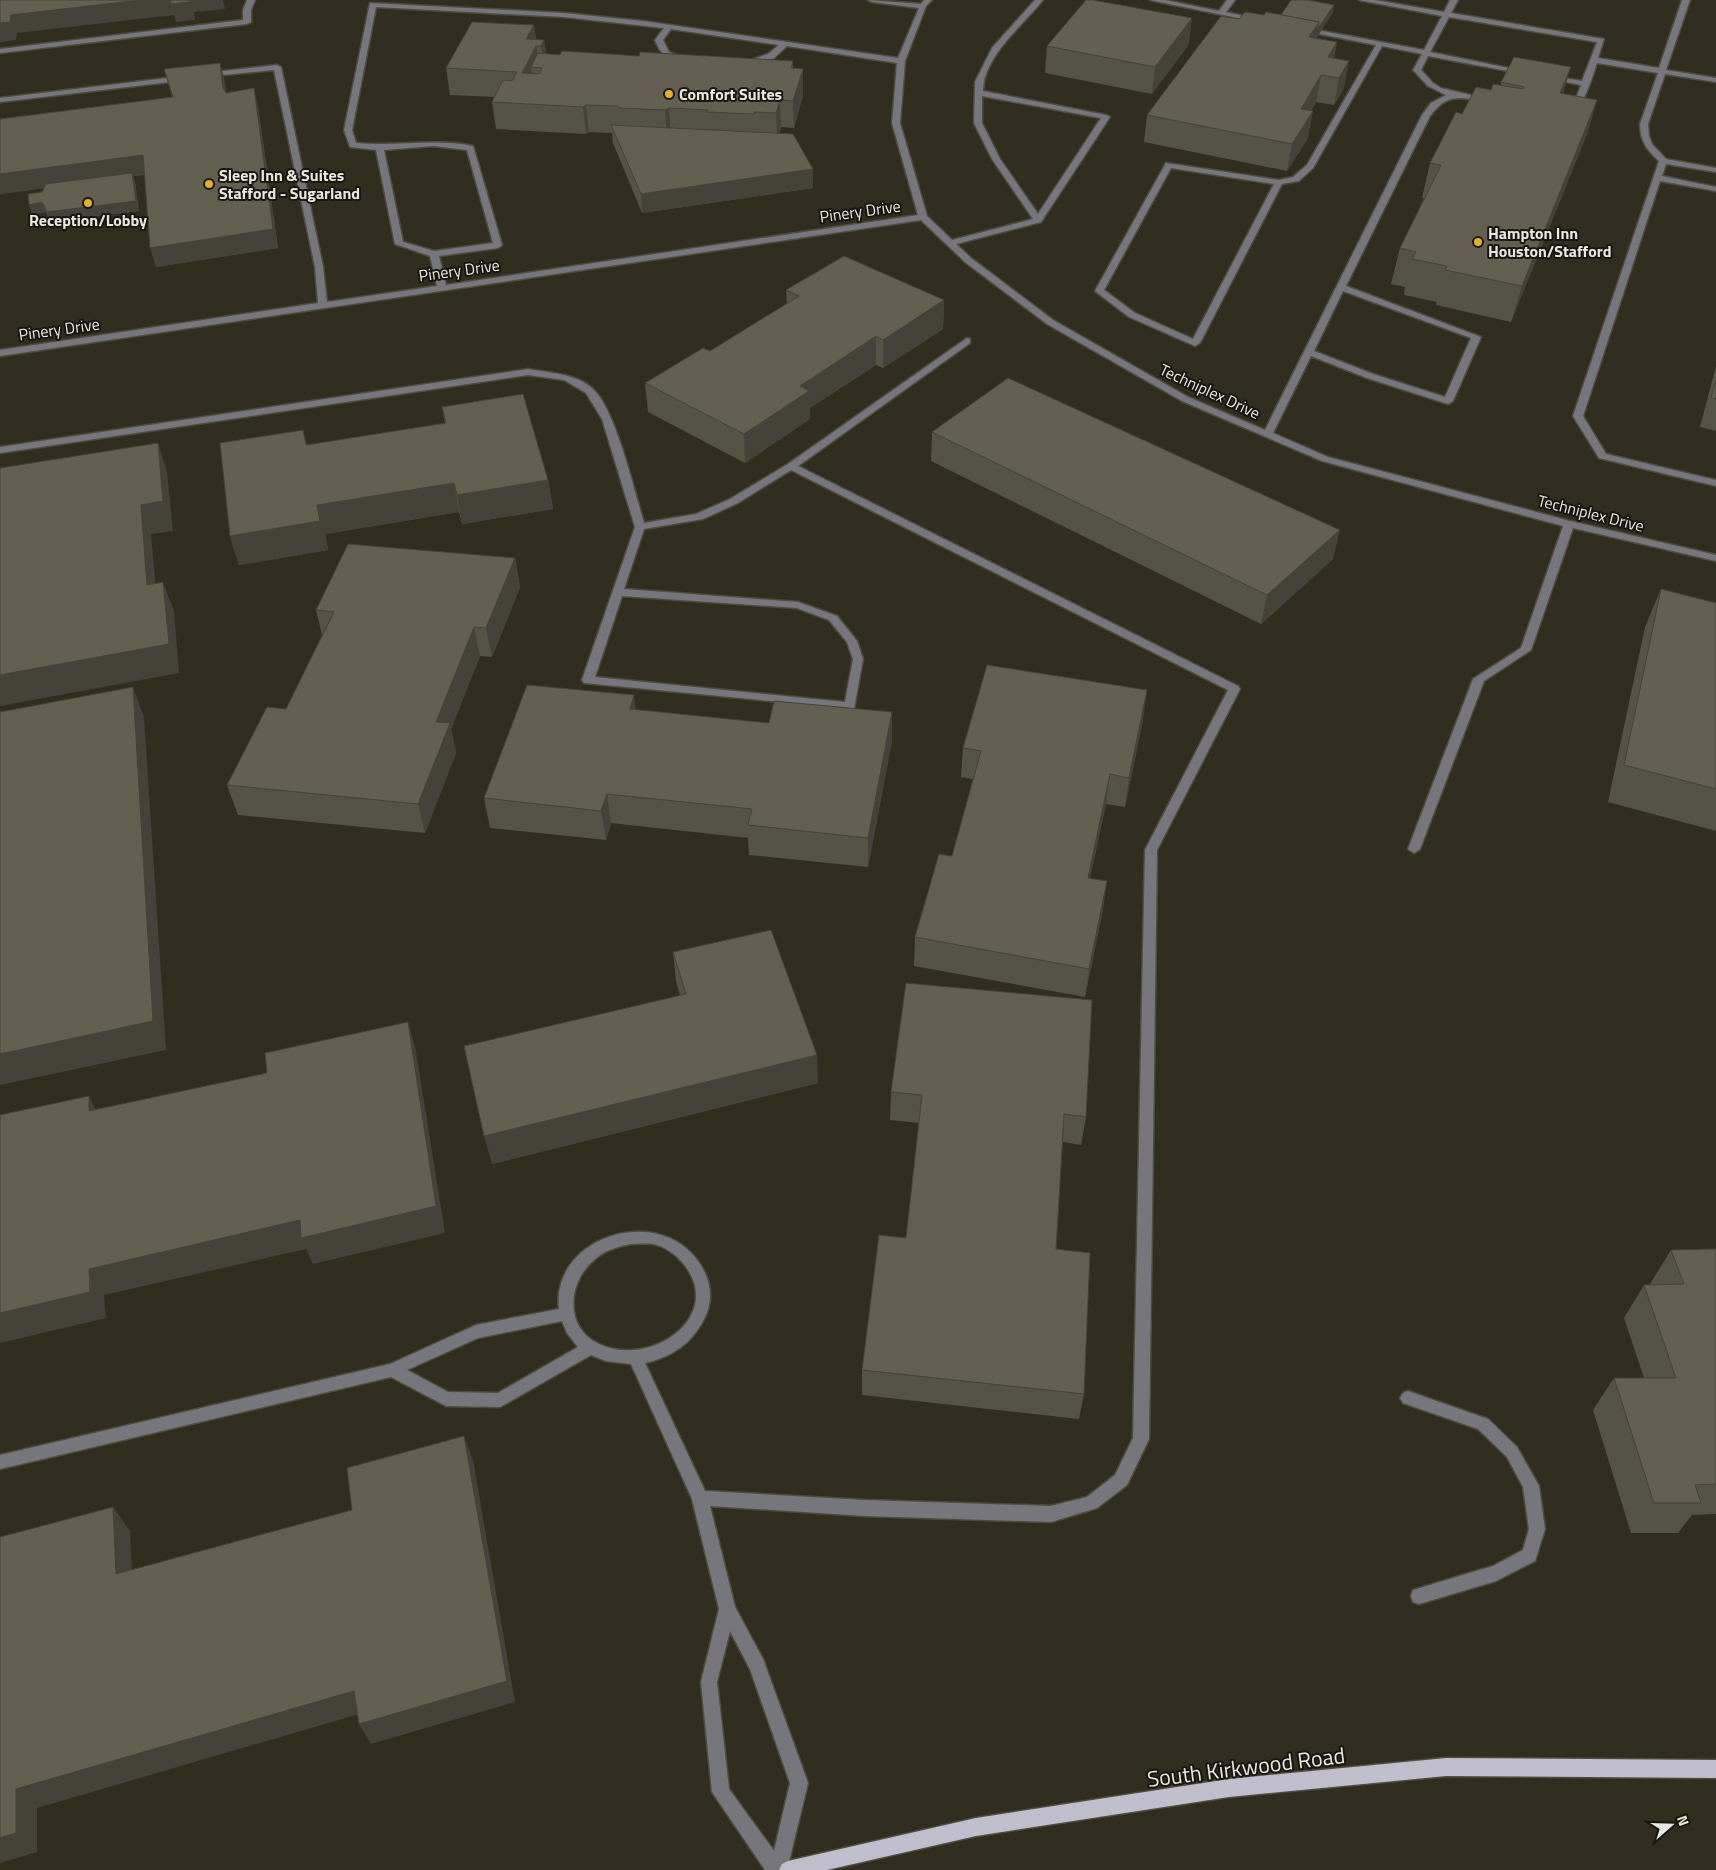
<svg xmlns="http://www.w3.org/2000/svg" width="1716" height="1870" viewBox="0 0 1716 1870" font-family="'Titillium Web',sans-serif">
	<rect width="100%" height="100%" fill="#312e20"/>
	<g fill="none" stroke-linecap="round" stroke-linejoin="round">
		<defs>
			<g id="minor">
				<polygon points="247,0 255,0 251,10 251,22 247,24 0,53 0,49 243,20 243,10"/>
				<path d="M868,0l53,4 3,-4h8l-6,6 -21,55 -5,62 27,93 25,24 81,-21 -41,-60 -18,-36 1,-41 17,-34 43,-48h8c-21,26 -60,57 -60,91l123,24 4,2 -69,105 -85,22 15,14 82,62 135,77 77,33 157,-315 9,-12 15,-8 -18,-9 -15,-16 9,-16 -40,-8 -69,122 -14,13 -17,3 -82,159 -5,3 -66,-29 -34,-26 71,-128 113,17 14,-3 14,-12 69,-120 -72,-14h-3v-4l123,23 18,-34 -83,-16h16l69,12 6,-12h8l-7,13 153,26 -6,19 61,10 23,-68h8l-24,70 50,8v4l-51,-8 -17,50 1,12 3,8 14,15 50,9v4l-50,-8 -4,12 54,11v4l-56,-10 -77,235 23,38 110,26v6l-117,-28 -26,-42 86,-255c-12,-11 -19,-20 -19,-37l18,-51 -61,-10c-5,13 -13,49 -30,48v-4l7,-3 7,-19 -34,-7 4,-2 31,5 15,-39 -148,-25 -19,35 98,20 -4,2 -96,-18 -7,14 12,13 8,5 51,12 -4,2c-27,-4 -39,-11 -58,14l-84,170 135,51 -28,64 -5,3 -81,-26 -56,-22 -38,77 55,24 242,64 146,34v6l-143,-33 -42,122 -47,31 -64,168 -6,4 -6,-4 65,-170 48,-31 42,-122 -241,-65 -140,-60 -135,-77 -82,-62 -44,-42 -921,136v-6l318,-47 -3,-36 -41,-197 -71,7 -1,-2 4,-2 71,-8 4,2 42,200 4,35 110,-16 -7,-30 -35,-12 -19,-94 -26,-3 -6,-17 26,-127 194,10 79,8 255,37 21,-50 -47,-6zM376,7l188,10 100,11 -9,12c5,14 12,19 26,22l4,-2 -1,-2 -15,-6 -6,-12 8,-11 108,16 -11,9 -23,8 -1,2 4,2 26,-8 13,-12 110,17 -5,60 26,92 -472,70 -7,-29 59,-8 4,-3 -29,-99c-39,-8 -78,1 -117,-3l-4,-13zM982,96l119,22 -63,96 -38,-55 -18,-36zM433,146l34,4 26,93 -59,8 -31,-9 -19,-92zM1171,168l103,16 -81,155 -58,-26 -31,-23zM1343,291l128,47 -26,59 -72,-23 -59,-23z"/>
				<polygon points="1150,0 1165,0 1219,11 1227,0 1235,0 1226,12 1261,20 1257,22"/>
				<polygon points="184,76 188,78 187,80 0,102 0,98"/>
				<path d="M967,338l3,1v4l-172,123 440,220 2,3 -83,161 -8,589 -22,46 -30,23 -46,14 -186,-6 -155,-10 25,101 28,52 45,124 -21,87h-22l-53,-78 -11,-110 18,-73 -27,-110 -61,-135 -25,-3 -15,-6 -91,52 -54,-1 -55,-29 -391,92v-14l390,-91 86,-39 83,-16c-9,-74 108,-110 145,-38 8,16 8,33 0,48 -12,24 -32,38 -59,44l60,128 160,9 186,6 36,-9 28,-22 18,-37 12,-588 83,-160 -437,-220 -53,33 -35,16 -59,10 -20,60 174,13 39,14 20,25 6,18 -9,50 -270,-26 -2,-3 53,-153 -33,-108 -16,-26 -22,-13 -36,-5 -528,78v-6l528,-78c21,4 49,4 66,21 22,22 40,100 50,133l52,-9 34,-15 58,-35zM622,596l175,12 32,12 18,22 6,17 -8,43 -250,-25zM630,1244c7,0 16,-1 23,0 11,2 22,10 29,18 46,53 -31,107 -83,82 -36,-17 -31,-63 -4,-85 10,-9 23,-12 35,-15zM562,1321l5,12 11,14 -80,46 -50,-1 -41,-22 71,-32zM730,1631l20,38 40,114 -16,68 -45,-62 -12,-107z"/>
				<polygon points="1408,1391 1488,1419 1517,1447 1539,1486 1545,1529 1535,1561 1496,1581 1419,1604 1413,1602 1411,1596 1413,1590 1493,1566 1523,1550 1529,1529 1523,1487 1507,1457 1478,1429 1403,1403 1400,1398 1403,1393"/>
			</g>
			<polygon id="major" points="1446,1758 1716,1760 1716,1778 1446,1776 1229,1797 976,1836 827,1870 779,1870 782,1864 788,1861 976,1818 1229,1779"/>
		</defs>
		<!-- minor casing -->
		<use href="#minor" stroke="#4e4c3f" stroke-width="3"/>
		<!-- major casing -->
		<use href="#major" stroke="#4e4c3f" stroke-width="3"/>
		<!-- minor -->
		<use href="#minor" fill="#77767d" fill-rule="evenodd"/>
		<!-- major -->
		<use href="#major" fill="#c0becd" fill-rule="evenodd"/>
	</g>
	<!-- wall -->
	<g fill="#555346">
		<polygon points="1334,5 1332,14 1316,38 1337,42 1334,58 1344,88 1334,105 1316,102 1311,111 1308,138 1287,171 1144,142 1147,115 1239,19 1264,15 1281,15"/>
		<polygon points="534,25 536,40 544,40 546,54 639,56 793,61 793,68 803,69 803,95 794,128 781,127 779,134 813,169 813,188 642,213 613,143 612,133 589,132 586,134 496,129 492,102 494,97 450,95 446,68"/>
		<polygon points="1189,44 1152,94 1045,73 1047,46"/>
		<polygon points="164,69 225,82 226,93 258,107 278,248 156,267 145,175 133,176 135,182 139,211 51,222 46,212 32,215 44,188 0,194 0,119 172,97"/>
		<polygon points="1501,82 1597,100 1587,134 1511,322 1436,305 1437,302 1404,295 1405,287 1391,284 1400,248 1424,198 1422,198 1430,163 1462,114 1491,90 1501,85"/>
		<polygon points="786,290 944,300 943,329 883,368 876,365 810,408 810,419 745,463 648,412 645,383 710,351 787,304"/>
		<polygon points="1716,366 1716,431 1700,427"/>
		<polygon points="442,407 548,480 553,509 462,524 459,512 325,534 328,550 239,565 230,536 303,430 307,445 445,424"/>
		<polygon points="932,432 1333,559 1261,624 931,461"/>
		<polygon points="515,558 520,587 492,657 480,656 451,729 456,753 425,833 238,815 227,785 286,709 322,635 316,610"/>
		<polygon points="1661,589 1716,603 1716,831 1608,802 1645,627"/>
		<polygon points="636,710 892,741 868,867 749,855 748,838 611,823 606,840 490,828 484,798"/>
		<polygon points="1143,720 1125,807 1106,804 1090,878 1103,910 1085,997 914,966 915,937 952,856 973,779 961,777 963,748"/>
		<polygon points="673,952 818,1083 492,1164 680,996 676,981"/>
		<polygon points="906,983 1086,1117 1081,1145 1063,1142 1056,1249 1084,1394 1079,1419 862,1395 862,1370 906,1238 919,1123 890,1120 891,1092"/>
		<polygon points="1716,1249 1716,1514 1692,1515 1678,1533 1631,1533 1593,1410 1614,1378 1644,1378 1624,1318 1644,1285 1651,1285 1650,1284 1671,1250"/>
	</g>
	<!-- shaded-wall -->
	<g fill="#454339">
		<polygon points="141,0 223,0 225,9 194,12 195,20 176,22 174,15 17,33 16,40 0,42 0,23 11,15"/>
		<polygon points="1334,5 1332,14 1316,39 1309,37 1319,22"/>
		<polygon points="1192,18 1189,44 1152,94 1155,67"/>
		<polygon points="534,25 539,68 531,67 534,84 522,73 526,39"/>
		<polygon points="544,40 548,67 544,73 541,46"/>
		<polygon points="1337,42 1332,69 1328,57"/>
		<polygon points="1349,61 1344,88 1334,105 1339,78"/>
		<polygon points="220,63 225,82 227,106 223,88"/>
		<polygon points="1571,67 1561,101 1560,93"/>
		<polygon points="803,69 803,95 794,128 793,101"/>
		<polygon points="1321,75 1316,102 1296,136 1301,109"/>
		<polygon points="254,88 258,107 278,248 156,267 150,248"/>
		<polygon points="780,100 781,127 777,140 776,113"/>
		<polygon points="1597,100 1587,134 1511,322 1522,286"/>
		<polygon points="586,105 589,132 586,134 583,107"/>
		<polygon points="669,108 671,135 667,137 665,110"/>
		<polygon points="1313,111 1308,138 1287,171 1292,144"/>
		<polygon points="143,155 149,174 133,176 135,182 139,211 51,222 47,212 133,176 0,194 0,174"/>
		<polygon points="813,169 813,188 642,213 641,194"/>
		<polygon points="42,202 46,212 32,215 29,205"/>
		<polygon points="944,300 943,329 883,368 883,340"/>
		<polygon points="876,336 876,365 810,408 810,419 745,463 744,434 800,386"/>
		<polygon points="158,443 167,472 173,531 151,534 158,614 147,585 141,505"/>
		<polygon points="548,480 553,509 462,524 457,495"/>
		<polygon points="454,483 459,512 325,534 328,550 239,565 230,536 317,505"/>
		<polygon points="1340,530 1333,559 1261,624 1267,595"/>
		<polygon points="515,558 520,587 492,657 486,628"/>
		<polygon points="163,582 174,611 179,673 0,706 0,675"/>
		<polygon points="474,627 480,656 451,729 456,753 425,833 418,804 436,722"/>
		<polygon points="133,687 144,717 166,1050 0,1085 0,1054"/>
		<polygon points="1147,690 1143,720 1125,807 1129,778"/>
		<polygon points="634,695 638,725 630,709"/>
		<polygon points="892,712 892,741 868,867 868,838"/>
		<polygon points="1110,774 1106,804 1084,907 1088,878"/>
		<polygon points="607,794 611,823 606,840 601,811"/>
		<polygon points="1107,881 1103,910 1085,997 1089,969"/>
		<polygon points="408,1022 416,1051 445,1233 313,1264 306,1249 104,1295 106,1318 0,1343 0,1313 89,1269"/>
		<polygon points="817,1055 818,1083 492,1164 484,1136"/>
		<polygon points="89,1096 103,1124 89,1111"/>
		<polygon points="464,1436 473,1460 515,1702 371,1744 359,1724"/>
		<polygon points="113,1507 130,1531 133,1596 116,1574"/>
		<polygon points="354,1691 366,1712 37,1808 37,1852 0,1863 0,1838 16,1789"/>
	</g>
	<!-- building -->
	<g fill="#636051" stroke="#454339">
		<polygon points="0,0 141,0 11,15 10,22 0,23"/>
		<polygon points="171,0 190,0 190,2 171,4"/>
		<polygon points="1086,0 1093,0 1192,18 1155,67 1047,46"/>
		<polygon points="1291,0 1308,0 1334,5 1317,30 1319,22 1281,15"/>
		<polygon points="1245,12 1264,15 1266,12 1319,22 1309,37 1337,42 1328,57 1349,61 1339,78 1321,75 1301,109 1313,111 1292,144 1147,115 1221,16 1239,19"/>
		<polygon points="472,22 534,25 526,39 544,40 541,46 536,46 522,73 539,74 542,68 531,67 538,53 560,55 562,51 639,56 640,52 793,61 791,68 803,69 793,101 780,100 776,113 754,112 754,114 706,112 708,110 669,108 665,110 620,108 618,106 586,105 583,107 492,102 503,80 512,81 517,72 446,68"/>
		<polygon points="1514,57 1571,67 1560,93 1597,100 1522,286 1445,270 1447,266 1412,259 1416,252 1400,248 1441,165 1430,163 1456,112 1462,114 1476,87 1491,90 1493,84 1523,89 1524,87 1501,82"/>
		<polygon points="220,63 223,88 226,93 254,88 273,229 150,248 143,155 0,174 0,119 173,97 164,69"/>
		<polygon points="611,125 793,134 813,169 641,194"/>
		<polygon points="132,173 136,201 47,212 42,202 29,205 28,194 42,192 46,184"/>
		<polygon points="844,256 944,300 883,340 876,336 800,386 809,391 744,434 645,383 703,348 710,351 799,296 786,290"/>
		<polygon points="1008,378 1340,530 1267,595 932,432"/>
		<polygon points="1716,380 1716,399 1711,398"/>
		<polygon points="523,394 548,480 457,495 454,483 317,505 320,521 230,536 220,443 303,430 306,445 446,423 442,407"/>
		<polygon points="158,443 163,501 141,505 147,585 163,582 169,644 0,675 0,468"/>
		<polygon points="348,544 515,558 486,628 474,627 436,722 450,723 418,804 227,785 267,707 286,709 334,612 316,610"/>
		<polygon points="1661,589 1716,603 1716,789 1624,765"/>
		<polygon points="987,665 1147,690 1129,778 1110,774 1088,878 1107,881 1089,969 915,937 939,854 952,856 981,751 963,748"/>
		<polygon points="527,685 634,695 630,709 769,723 774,701 892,712 868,838 748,825 752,809 607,794 601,811 484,798"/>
		<polygon points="133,687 153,1021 0,1054 0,712"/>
		<polygon points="771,930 817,1055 484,1136 464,1046 686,994 673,952"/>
		<polygon points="906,983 1092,1000 1086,1117 1064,1114 1056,1249 1090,1253 1084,1394 862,1370 879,1235 906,1238 922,1095 891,1092"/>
		<polygon points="408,1022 436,1206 301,1238 300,1220 89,1269 90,1292 0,1313 0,1115 89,1096 89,1111 267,1073 265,1053"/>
		<polygon points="1716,1249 1716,1484 1695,1485 1701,1503 1654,1503 1614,1378 1676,1378 1644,1285 1684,1284 1671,1250"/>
		<polygon points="464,1436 507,1681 359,1724 354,1691 16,1789 16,1833 0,1838 0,1537 113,1507 116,1574 352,1510 347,1468"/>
	</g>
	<!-- markers -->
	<g fill="#dfb034" stroke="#171610" stroke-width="2">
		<circle cx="669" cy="94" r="5"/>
		<circle cx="209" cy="184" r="5"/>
		<circle cx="88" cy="203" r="5"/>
		<circle cx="1478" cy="242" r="5"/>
	</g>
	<g text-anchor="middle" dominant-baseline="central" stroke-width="4" stroke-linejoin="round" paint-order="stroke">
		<!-- far-poi labels -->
		<g font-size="16" font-weight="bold" fill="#e9e8df" stroke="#171610" text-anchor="start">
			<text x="679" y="94">Comfort Suites</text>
			<text x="219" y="175">Sleep Inn &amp; Suites<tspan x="219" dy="18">Stafford - Sugarland</tspan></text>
			<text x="88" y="220" text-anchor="middle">Reception/Lobby</text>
			<text x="1488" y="233">Hampton Inn<tspan x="1488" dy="18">Houston/Stafford</tspan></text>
		</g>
		<!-- far-street labels -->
		<g font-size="16" fill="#e9e8df" stroke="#171610">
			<text transform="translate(860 211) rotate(-8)">Pinery Drive</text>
			<text transform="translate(459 270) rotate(-8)">Pinery Drive</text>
			<text transform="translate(59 329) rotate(-8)">Pinery Drive</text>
			<text transform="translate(1210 391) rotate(25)">Techniplex Drive</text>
			<text transform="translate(1591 513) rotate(14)">Techniplex Drive</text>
		</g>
		<!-- near-street labels -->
		<g font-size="22" fill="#e9e8df" stroke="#171610">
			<text transform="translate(1246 1767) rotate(-7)">South Kirkwood Road</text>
		</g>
	</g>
	<!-- north arrow -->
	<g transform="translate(1671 1825) rotate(70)" stroke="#171610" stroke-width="4" paint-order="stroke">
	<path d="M0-4L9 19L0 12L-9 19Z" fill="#e9e8df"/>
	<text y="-8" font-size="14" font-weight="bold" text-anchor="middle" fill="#e9e8df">N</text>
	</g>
</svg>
